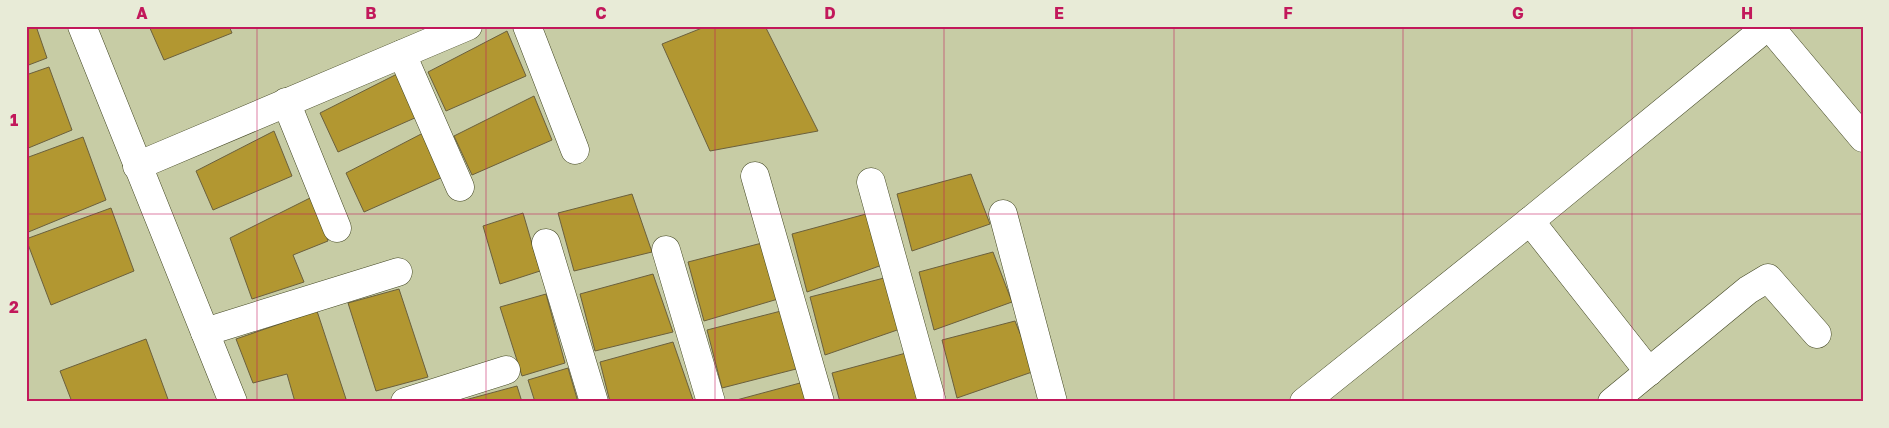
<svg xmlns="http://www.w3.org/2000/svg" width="1889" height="428" viewBox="0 0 1889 428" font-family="'Golos Text',sans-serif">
	<rect width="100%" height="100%" fill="#c7cca5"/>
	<!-- building -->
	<g fill="#b29731" stroke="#6b603d">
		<polygon points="26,26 36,26 47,58 26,66"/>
		<polygon points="149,26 229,26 232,33 164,60"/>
		<polygon points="707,26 765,26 818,131 710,151 662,44"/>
		<polygon points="507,31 526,76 446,111 428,72"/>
		<polygon points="49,67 72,130 26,149 26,75"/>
		<polygon points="399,73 417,117 338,152 320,113"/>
		<polygon points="534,96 552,140 472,175 454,136"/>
		<polygon points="274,131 292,176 213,210 196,171"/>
		<polygon points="425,132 443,177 364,212 346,173"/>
		<polygon points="83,137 106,200 26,233 26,158"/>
		<polygon points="971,174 990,224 912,251 897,194"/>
		<polygon points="632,194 652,252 574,271 558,213"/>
		<polygon points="312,197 328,241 293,255 304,282 252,299 230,238"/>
		<polygon points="111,208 134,271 51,305 26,239"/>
		<polygon points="523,213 540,271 500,284 483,226"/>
		<polygon points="866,214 885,264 807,292 792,234"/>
		<polygon points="762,243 778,299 704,321 688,262"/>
		<polygon points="993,252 1012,302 934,330 919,272"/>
		<polygon points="653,274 673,332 595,351 580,294"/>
		<polygon points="884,278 903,328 825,355 810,297"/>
		<polygon points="399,289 428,377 376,391 348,303"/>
		<polygon points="546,294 565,363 522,376 500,307"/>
		<polygon points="317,311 346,399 337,402 295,402 287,374 253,383 236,339"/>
		<polygon points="781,311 800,368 722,388 707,330"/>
		<polygon points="1015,321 1035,371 957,398 942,340"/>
		<polygon points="146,339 169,402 72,402 60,371"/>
		<polygon points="673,342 693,400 610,402 600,362"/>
		<polygon points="906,353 925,402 840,402 832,373"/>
		<polygon points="568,368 578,402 535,402 528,380"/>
		<polygon points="800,383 807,402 729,402"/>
		<polygon points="517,386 522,402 466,402 465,400"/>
	</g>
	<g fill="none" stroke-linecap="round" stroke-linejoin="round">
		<defs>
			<g id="street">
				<polyline points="82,26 233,402"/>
				<polyline points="527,26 575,150"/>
				<polyline points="1769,26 1863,138"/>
				<polyline points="402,54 460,187"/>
				<polyline points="286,102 337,228"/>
				<polyline points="137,166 468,26"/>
				<polyline points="755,176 820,402"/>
				<polyline points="871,182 932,402"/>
				<polyline points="1003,214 1053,402"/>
				<polyline points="1530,221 1649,372"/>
				<polyline points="546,243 594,402"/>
				<polyline points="666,250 711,402"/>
				<polyline points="205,332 398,272"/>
				<polyline points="405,402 506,370"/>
				<polyline points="1304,402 1530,221 1768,26"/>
				<polyline points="1612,402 1748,290 1768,278 1817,334"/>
			</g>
		</defs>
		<!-- street casing -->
		<use href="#street" stroke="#434724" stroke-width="29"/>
		<!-- street -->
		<use href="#street" stroke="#fff" stroke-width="28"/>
	</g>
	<!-- grid -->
	<path fill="none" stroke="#c2185b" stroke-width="1" stroke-opacity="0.55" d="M257,26v376M486,26v376M715,26v376M944,26v376M1174,26v376M1403,26v376M1632,26v376M26,214h1837"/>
	<!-- border -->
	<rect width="1889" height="428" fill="none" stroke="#e8ebd7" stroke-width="55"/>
	<rect x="28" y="28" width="1834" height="372" fill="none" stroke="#c2185b" stroke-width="2"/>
	<g font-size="16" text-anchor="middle" font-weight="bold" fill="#c2185b">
		<text x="142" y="19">A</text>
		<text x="371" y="19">B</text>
		<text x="601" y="19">C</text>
		<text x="830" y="19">D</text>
		<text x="1059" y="19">E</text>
		<text x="1288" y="19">F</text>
		<text x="1518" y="19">G</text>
		<text x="1747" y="19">H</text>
		<text x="14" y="126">1</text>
		<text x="14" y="313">2</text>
	</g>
</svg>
